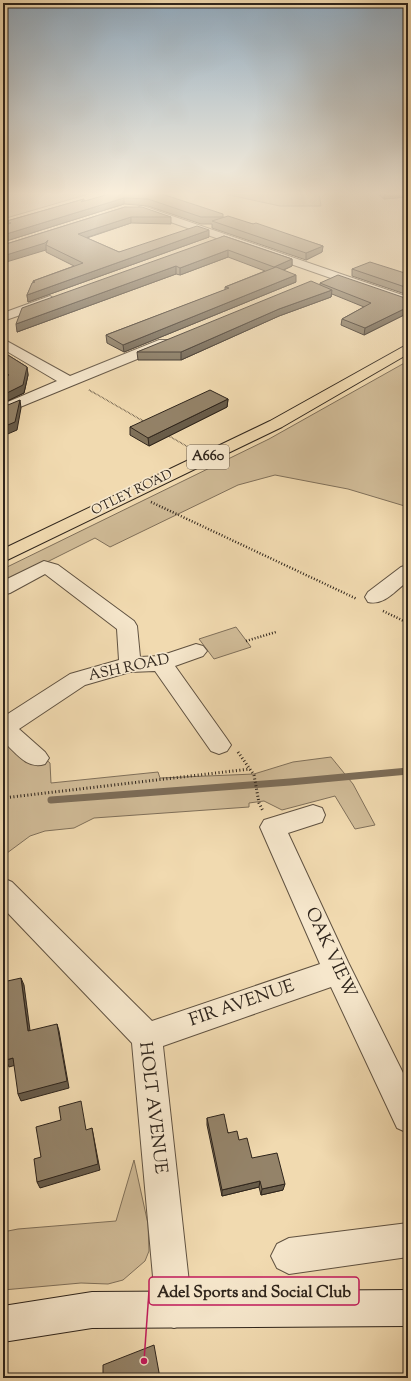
<svg xmlns="http://www.w3.org/2000/svg" width="411" height="1381" viewBox="0 0 411 1381" font-family="'Sorts Mill Goudy',serif">
	<rect width="100%" height="100%" fill="#f1dab0"/>
	<filter id="stains"><feTurbulence type="fractalNoise" baseFrequency=".005" numOctaves="4"/><feColorMatrix values="0 0 0 0 .2 0 0 0 0 .09 0 0 0 0 .02 0 0 0 .5 -.17"/></filter>
	<radialGradient id="worn" r=".72"><stop offset=".6" stop-color="#630" stop-opacity="0"/><stop offset="1" stop-color="#630" stop-opacity=".3"/></radialGradient>
	<!-- green -->
	<g fill="#d0bb97" stroke="#80705a">
		<polygon points="3,193 92,193 3,219"/>
		<polygon points="220,193 319,193 321,206 280,206"/>
		<polygon points="408,361 408,507 348,489 275,475 238,485 110,547 95,538 3,584 3,569 269,439"/>
		<polygon points="236,627 251,647 214,659 199,639"/>
		<polygon points="15,733 50,763 51,783 158,772 160,778 254,774 293,762 331,757 353,784 375,825 355,829 335,796 282,810 264,801 249,803 249,807 94,818 74,828 45,831 30,836 3,856 3,740"/>
		<polygon points="134,1160 148,1224 149,1251 145,1261 123,1280 108,1284 81,1283 3,1290 3,1232 18,1229 116,1221"/>
	</g>
	<g fill="none" stroke-linecap="round" stroke-linejoin="round">
		<!-- stream -->
		<polyline stroke="#7c6c57" stroke-width="7" points="51,800 290,782 408,771"/>
		<defs>
			<g id="street">
				<polygon points="143,206 408,297 408,305 139,211 138,209 139,207"/>
				<polygon points="50,296 56,300 55,303 3,321 3,313"/>
				<polygon points="3,339 70,376 159,340 169,340 171,343 169,346 3,414 3,404 57,381 3,349"/>
				<path d="M44,561l14,4 76,56 3,5 3,31 20,-1 36,-12 7,2 4,5 -4,5 -28,10 52,73 4,6 -4,6 -8,3 -8,-3 -56,-80 -25,1 -45,13 -66,44 26,23 4,6 -4,6c-18,6 -29,-11 -42,-23v-24l67,-43 49,-14 -2,-31 -72,-55 -35,19 -7,2v-14z"/>
				<path d="M408,565v16c-12,9 -24,25 -40,21l-3,-5 3,-5 33,-25z"/>
				<polygon points="313,805 322,808 325,815 322,822 288,833 348,962 408,1083 408,1133 397,1128 331,987 163,1046 192,1310 187,1323 174,1328 161,1323 156,1310 132,1043 3,908 3,878 12,882 152,1021 320,964 260,827 264,820"/>
				<polygon points="408,1223 408,1257 289,1274 277,1268 271,1256 277,1244 289,1238"/>
			</g>
			<polygon id="secondary" points="408,1290 408,1326 92,1328 3,1342 3,1306 92,1292"/>
			<polygon id="highway" points="408,344 408,354 282,427 3,562 3,549 270,421"/>
		</defs>
		<!-- street casing -->
		<use href="#street" stroke="#605241" stroke-width="2"/>
		<!-- secondary casing -->
		<use href="#secondary" stroke="#2f251c" stroke-width="2"/>
		<!-- highway casing -->
		<use href="#highway" stroke="#2f251c" stroke-width="2"/>
		<!-- path-far2 -->
		<g stroke="#2f251c" stroke-width="1.5" stroke-dasharray="0.5 1" stroke-linecap="butt">
			<polyline points="89,390 145,422"/>
			<polyline points="167,435 190,448"/>
		</g>
		<!-- path-far1 -->
		<g stroke="#2f251c" stroke-width="2.5" stroke-dasharray="1 2" stroke-linecap="butt">
			<polyline points="151,502 357,599"/>
			<polyline points="383,611 408,623"/>
			<polyline points="246,641 276,632"/>
		</g>
		<!-- path -->
		<g stroke="#2f251c" stroke-width="3" stroke-dasharray="1 2.5" stroke-linecap="butt">
			<polyline points="238,752 254,775 259,803 263,811"/>
			<polyline points="3,798 250,769"/>
		</g>
		<!-- street -->
		<use href="#street" fill="#f6e7cc" fill-rule="evenodd"/>
		<!-- secondary -->
		<use href="#secondary" fill="#f6e7cc" fill-rule="evenodd"/>
		<!-- highway -->
		<use href="#highway" fill="#f1dab0" fill-rule="evenodd"/>
	</g>
	<!-- wall -->
	<g fill="#7f715a" stroke="#2f251c">
		<polygon points="159,193 223,217 253,224 323,246 322,252 306,260 212,228 212,224 201,224 148,206 124,204 3,242 3,226 8,224 7,221 84,199 84,201"/>
		<polygon points="377,193 408,193 384,199"/>
		<polygon points="125,207 171,217 171,224 131,223 87,238 119,252 209,237 28,302 27,295 33,282 33,281 74,266 46,252 46,249 3,245"/>
		<polygon points="224,236 292,259 292,266 284,270 296,282 124,352 107,343 106,335 225,290 225,287 265,271 228,257 180,275 176,274 17,332"/>
		<polygon points="352,269 408,274 408,295 352,276"/>
		<polygon points="320,283 408,299 408,313 364,335 341,325 342,319 364,307 332,294 331,297 279,316 181,360 138,360 137,352 320,285"/>
		<polygon points="3,352 27,367 28,375 24,393 3,403"/>
		<polygon points="228,399 227,407 149,446 130,435 130,427"/>
		<polygon points="207,1118 239,1140 252,1158 283,1190 261,1195 259,1187 222,1196 207,1125"/>
	</g>
	<!-- shaded-wall -->
	<g fill="#685c4a" stroke="#2f251c">
		<polygon points="385,193 408,193 408,197 384,199"/>
		<polygon points="124,198 124,204 3,242 3,235"/>
		<polygon points="131,217 131,223 79,240 78,234"/>
		<polygon points="209,230 209,237 28,302 27,295"/>
		<polygon points="48,240 46,245 46,250 3,263 3,256"/>
		<polygon points="323,246 322,252 306,260 306,253"/>
		<polygon points="228,250 228,257 180,275 180,268"/>
		<polygon points="292,259 292,266 274,274 274,267"/>
		<polygon points="176,266 176,274 17,332 16,324"/>
		<polygon points="296,275 296,282 124,352 123,345"/>
		<polygon points="332,290 331,297 279,316 181,360 181,352 279,309"/>
		<polygon points="408,307 408,313 364,335 365,328"/>
		<polygon points="27,367 28,375 24,393 3,403 3,395"/>
		<polygon points="228,399 227,407 149,446 148,438"/>
		<polygon points="20,400 21,408 17,430 3,436 3,427"/>
		<polygon points="3,958 7,986 3,987"/>
		<polygon points="21,978 24,985 31,1038 28,1031"/>
		<polygon points="57,1024 59,1031 69,1088 21,1101 18,1094"/>
		<polygon points="13,1058 16,1065 9,1067 6,1060"/>
		<polygon points="92,1128 100,1170 40,1188 37,1182"/>
		<polygon points="260,1181 259,1187 222,1196 222,1190"/>
		<polygon points="285,1184 283,1190 261,1195 262,1189"/>
	</g>
	<!-- building -->
	<g fill="#948369" stroke="#2f251c">
		<polygon points="113,193 159,193 223,214 223,217 201,217 148,199 124,198 3,235 3,226 11,223 7,221 84,199 81,202"/>
		<polygon points="125,207 142,207 171,217 131,217 78,234 119,252 197,226 209,230 27,295 32,283 35,282 33,281 83,263 46,245 48,240 45,243 3,256 3,245"/>
		<polygon points="228,216 253,224 256,223 323,246 306,253 212,221"/>
		<polygon points="224,236 292,259 274,267 228,250 180,268 176,266 16,324 22,308"/>
		<polygon points="370,262 408,274 408,288 352,269"/>
		<polygon points="276,267 296,275 123,345 106,335 229,288 225,287"/>
		<polygon points="338,275 408,299 408,307 365,328 342,319 371,303 320,283"/>
		<polygon points="311,281 332,290 279,309 181,352 137,352"/>
		<polygon points="3,352 27,367 23,385 3,395 3,377 9,375 3,371"/>
		<polygon points="210,390 228,399 148,438 130,427"/>
		<polygon points="20,400 15,422 3,427 3,407"/>
		<polygon points="3,966 5,978 3,978"/>
		<polygon points="21,978 28,1031 57,1024 67,1081 18,1094 13,1058 6,1060 3,1034 3,982"/>
		<polygon points="81,1101 86,1130 92,1128 98,1164 37,1182 34,1159 41,1157 36,1127 61,1120 59,1107"/>
		<polygon points="224,1114 228,1133 237,1131 239,1140 247,1138 252,1158 277,1153 285,1184 262,1189 260,1181 222,1190 207,1118"/>
		<polygon points="154,1345 160,1378 103,1378 103,1365"/>
	</g>
	<!-- sky -->
	<linearGradient id="sky" x2="0" y2="1"><stop stop-color="#91aabe"/><stop offset="0.5" stop-color="#f9eedb"/><stop offset="1" stop-color="#f9eedb" stop-opacity="0"/></linearGradient>
	<rect width="411" height="387" fill="url(#sky)"/>
	<g text-anchor="middle" dominant-baseline="central" stroke-width="3.5" stroke-linejoin="round" paint-order="stroke">
		<!-- far-street labels -->
		<g font-size="13" fill="#2f251c" stroke="#f6e7cc">
			<text transform="translate(132 493) rotate(-26)">OTLEY ROAD</text>
		</g>
		<!-- shield labels -->
		<rect fill="#f6e7cc" stroke="#6b5f51" stroke-width="1" x="187" y="445" width="42" height="24" rx="3"/>
		<g font-size="14" font-weight="bold" fill="#2f251c">
			<text x="208" y="457">A660</text>
		</g>
		<!-- street labels -->
		<g font-size="15" fill="#2f251c" stroke="#f6e7cc">
			<text transform="translate(129 668) rotate(-12)">ASH ROAD</text>
		</g>
		<!-- near-street labels -->
		<g font-size="18" fill="#2f251c" stroke="#f6e7cc">
			<text transform="translate(330 953) rotate(65)">OAK VIEW</text>
			<text transform="translate(242 1004) rotate(-19)">FIR AVENUE</text>
			<text transform="translate(152 1108) rotate(83)">HOLT AVENUE</text>
		</g>
	</g>
	<!-- callouts -->
	<path fill="none" stroke="#c2185b" stroke-width="1.5" d="M144 1361L149 1291"/>
	<circle fill="#c2185b" stroke="#f6e7cc" stroke-width="1.5" cx="144" cy="1361" r="4"/>
	<rect fill="#f6e7cc" stroke="#c2185b" stroke-width="1.5" x="149" y="1277" width="210" height="28" rx="4"/>
	<g font-size="16" text-anchor="middle" font-weight="bold" fill="#2f251c">
		<text x="254" y="1297">Adel Sports and Social Club</text>
	</g>
	<!-- margin -->
	<rect width="411" height="1381" fill="none" stroke="#f1dab0" stroke-width="16"/>
	<rect x="4" y="4" width="403" height="1373" fill="none" stroke="#2f251c" stroke-width="2"/>
	<rect x="8" y="8" width="395" height="1365" fill="none" stroke="#2f251c"/>
	<rect width="100%" height="100%" filter="url(#stains)"/>
	<rect width="100%" height="100%" fill="url(#worn)"/>
</svg>
